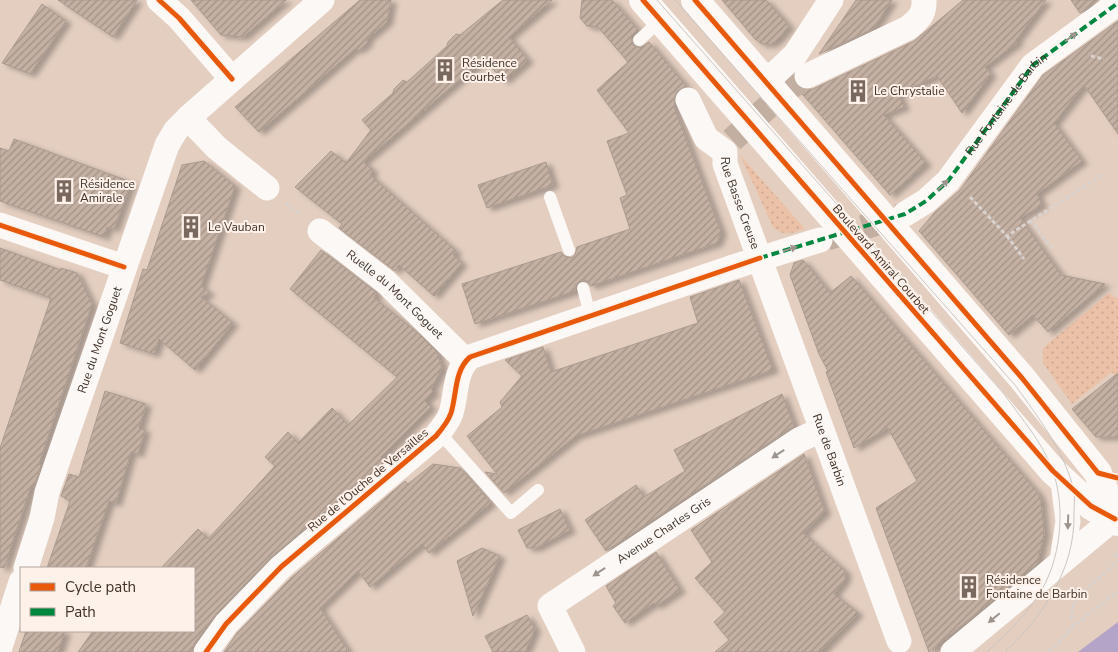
<svg xmlns="http://www.w3.org/2000/svg" width="1118" height="652" viewBox="0 0 1118 652" font-family="'Nunito Sans',sans-serif">
	<defs>
		<pattern id="grass-dots" width="8" height="8" patternUnits="userSpaceOnUse" patternTransform="scale(1.25)"><rect width="8" height="8" fill="#ebc1a7"/><path d="M2 2h.1M6 6h.1" fill="none" stroke="#cba690" stroke-width="1.8" stroke-linecap="round"/></pattern>
		<pattern id="building-hatch" width="6" height="6" patternUnits="userSpaceOnUse" patternTransform="scale(1.25)"><rect width="6" height="6" fill="#c5b1a3"/><path d="M-1 1l2-2M0 6l6-6M5 7l2-2" fill="none" stroke="#a19185"/></pattern>
		<filter id="shadow"><feDropShadow dx="5.5" dy="3" stdDeviation="2.5" flood-color="#0004"/></filter>
	</defs>
	<rect width="100%" height="100%" fill="#e3cec0"/>
	<!-- grass -->
	<g fill="url(#grass-dots)">
		<path d="M740,155l65,74c-13,4 -21,8 -32,-2z"/>
		<polygon points="1109,293 1118,299 1118,379 1112,372 1072,404 1043,363 1043,348"/>
	</g>
	<!-- water -->
	<polygon fill="#b3a4c8" points="1118,622 1118,652 1078,652"/>
	<!-- building -->
	<g fill="url(#building-hatch)" stroke="#a99a8f" filter="url(#shadow)">
		<polygon points="58,0 137,0 113,37"/>
		<polygon points="191,0 286,0 243,37 221,35"/>
		<polygon points="360,0 391,0 387,22 367,39 367,43 359,50 355,49 259,132 235,107"/>
		<polygon points="503,0 552,0 509,37 528,60 504,81 484,59 363,162 373,170 370,175 456,251 453,255 462,263 434,296 399,265 395,271 339,228 342,224 295,187 331,151 346,163 371,130 362,120 393,93 394,89 403,80 407,82 447,46 448,42 456,34 460,35"/>
		<polygon points="582,0 612,0 638,30 631,37 633,45 640,48 649,42 686,86 676,92 674,107 721,232 717,243 591,286 586,280 581,280 575,285 575,291 475,324 462,284 561,252 564,256 571,258 575,255 577,247 630,229 620,198 627,195 607,141 629,133 597,90 628,62 598,27 587,26 580,18"/>
		<polygon points="722,0 766,0 789,26 777,40 771,44 762,44 755,39"/>
		<polygon points="856,0 892,0 873,29 819,54"/>
		<polygon points="963,0 1046,0 1016,40 1018,42 985,67 991,74 962,113 937,76 898,94 904,107 884,115 926,163 890,195 797,88 806,90 813,89 914,41"/>
		<polygon points="1071,0 1098,0 1080,13"/>
		<polygon points="42,4 66,21 30,74 2,63"/>
		<polygon points="1118,21 1118,134 1084,85 1054,123 1082,161 1037,194 1042,205 1020,218 1061,275 1105,284 1048,332 1033,315 1009,335 919,231 934,213 960,190 1043,75"/>
		<polygon points="14,139 131,182 114,229 107,227 104,237 0,201 0,148 9,151"/>
		<polygon points="204,161 235,186 201,286 210,293 201,297 233,323 195,370 159,339 154,354 120,343 143,269 147,270 182,165"/>
		<polygon points="546,162 553,185 487,208 478,185"/>
		<polygon points="0,248 61,270 61,268 77,273 92,304 39,464 41,465 34,487 31,486 4,568 0,567 0,448 51,298 0,280"/>
		<polygon points="321,250 377,293 374,298 419,334 437,352 442,368 431,389 434,392 425,401 431,407 381,457 385,461 271,557 216,614 194,644 192,652 78,652 93,631 194,631 194,568 161,568 198,529 208,539 275,466 265,457 288,432 298,443 332,408 348,425 397,377 290,289"/>
		<polygon points="803,260 830,293 851,276 1038,493 1041,501 1044,534 1037,564 929,652 876,508 917,481 888,428 854,448 826,372 828,371 819,354 790,275 794,263"/>
		<polygon points="739,280 773,370 576,436 504,493 485,472 497,474 467,436 502,407 500,402 522,376 505,360 543,347 551,372 698,323 690,297"/>
		<polygon points="1118,373 1118,437 1096,437 1072,409"/>
		<polygon points="105,391 146,404 139,428 145,430 138,454 131,452 116,503 109,501 86,568 47,568 70,501 61,496 69,474 79,477"/>
		<polygon points="782,394 794,426 606,551 585,520 636,485 644,497 685,471 674,450"/>
		<polygon points="804,454 825,512 803,533 845,571 845,579 834,594 858,613 820,652 715,652 729,640 714,622 725,612 695,578 712,562 691,530"/>
		<polygon points="433,464 460,468 491,503 429,553 422,544 370,587 358,571 320,608 349,652 224,652 237,633 291,578 405,481 408,484"/>
		<polygon points="560,509 570,530 536,548 527,548 518,530"/>
		<polygon points="482,548 500,556 473,616 457,561"/>
		<polygon points="656,552 680,590 656,606 654,603 625,623 613,606 616,603 606,586"/>
		<polygon points="527,615 535,629 525,652 493,652 485,636"/>
		<polygon points="26,631 65,631 58,652 19,652"/>
	</g>
	<g fill="none" stroke-linecap="round" stroke-linejoin="round">
		<!-- street-tunnel -->
		<g stroke="#c2afa1" stroke-width="25" stroke-dasharray="25 12" stroke-linecap="butt">
			<polyline points="732,140 785,91 807,76"/>
			<polyline points="827,238 904,215"/>
		</g>
		<!-- path -->
		<g stroke="#d9d2ce" stroke-width="3" stroke-dasharray="4 2.5" stroke-linecap="butt">
			<polyline points="1091,56 1104,59"/>
			<polyline points="970,197 1007,236 1102,175"/>
			<polyline points="286,203 301,215"/>
			<polyline points="1030,220 1053,250"/>
			<polyline points="1007,236 1024,259"/>
			<polyline points="1114,553 1118,558"/>
			<polyline points="1073,627 1071,618 1075,599 1118,561"/>
			<polyline points="1049,652 1073,627 1118,591"/>
		</g>
		<!-- lane -->
		<g stroke="#fbf8f6" stroke-width="12">
			<polyline points="639,40 661,20"/>
			<polyline points="550,197 569,250"/>
			<polyline points="583,288 590,315"/>
			<polyline points="439,432 511,513 538,490"/>
		</g>
		<!-- street -->
		<g stroke="#fbf8f6" stroke-width="25">
			<polyline points="159,0 179,18 232,79"/>
			<path d="M807,76l101,-48c10,-8 17,-14 16,-28"/>
			<polyline points="766,82 795,55 831,0"/>
			<path id="s1" d="M688,100l18,38 19,14v12l174,477"/>
			<polyline points="188,118 217,148 267,188"/>
			<path id="s2" d="M905,214l21,-13 22,-20 85,-116 85,-62"/>
			<polyline points="0,225 124,267"/>
			<path id="s3" d="M320,231l66,51 80,79"/>
			<polyline points="1062,561 1068,521 1063,482"/>
			<path id="s4" d="M26,568l16,-50 5,-26 120,-347 9,-15 12,-12 134,-118"/>
			<polyline points="0,647 21,582"/>
			<path d="M206,652l20,-28 55,-57 155,-131c6,-7 12,-14 15,-23 6,-19 3,-42 19,-56l260,-89 90,-28"/>
			<path id="s5" d="M573,652l-23,-46 249,-166 22,-10"/>
			<polyline points="953,652 1118,515"/>
		</g>
		<!-- secondary -->
		<g stroke="#fbf8f6" stroke-width="28">
			<polyline points="643,0 1053,471 1091,506 1118,522"/>
			<polyline points="695,0 1022,378 1098,473 1115,519"/>
		</g>
		<!-- tram -->
		<g stroke="#cbc6c2" stroke-width="1">
			<path d="M657,0l347,394c17,24 39,49 49,77 13,39 8,90 -15,125 -13,20 -33,39 -51,56"/>
			<path d="M675,0l340,385c23,32 50,67 59,106 1,7 0,16 0,23 1,55 -30,101 -69,138"/>
		</g>
		<!-- quiet -->
		<polyline stroke="#00873e" stroke-width="4" stroke-dasharray="8 4" stroke-linecap="butt" points="760,258 905,214 926,201 948,181 1033,65 1118,3"/>
		<defs>
			<g id="cycleway">
				<polyline points="159,0 179,18 232,79"/>
				<polyline points="643,0 1053,471 1091,506 1115,519"/>
				<polyline points="695,0 1022,378 1098,473 1118,478"/>
				<polyline points="0,225 124,267"/>
				<path d="M206,652l20,-28 55,-57 155,-131c6,-7 12,-14 15,-23 6,-19 3,-42 19,-56l290,-99"/>
			</g>
		</defs>
		<!-- cycleway casing -->
		<use href="#cycleway" stroke="#fdf1ea" stroke-width="8"/>
		<!-- cycleway -->
		<use href="#cycleway" stroke="#e8590c" stroke-width="5"/>
	</g>
	<!-- one-way arrows -->
	<defs><path id="oneway-solid" d="M-6-.8H1V-3.2L6.5 0L1 3.2V.8H-6Z" transform="scale(1.25)"/></defs>
	<g fill="#9e948e">
		<use href="#oneway-solid" transform="translate(1071 37) rotate(-36)"/>
		<use href="#oneway-solid" transform="translate(943 185) rotate(-44)"/>
		<use href="#oneway-solid" transform="translate(790 249) rotate(-17)"/>
		<use href="#oneway-solid" transform="translate(778 454) rotate(147)"/>
		<use href="#oneway-solid" transform="translate(1068 522) rotate(92)"/>
		<use href="#oneway-solid" transform="translate(599 572) rotate(146)"/>
		<use href="#oneway-solid" transform="translate(994 618) rotate(140)"/>
	</g>
	<!-- icons -->
	<defs>
		<symbol id="building-bare" viewBox="-9 -9 18 18"><path d="M-4-6H4V6H1V3H-1V6H-4ZM-2.5-4.3h1.7v1.8h-1.7ZM.8-4.3h1.7v1.8H.8ZM-2.5-1h1.7V.8h-1.7ZM.8-1h1.7V.8H.8Z" fill="#79685d" stroke="#fdf1ea" stroke-width="2.5" paint-order="stroke"/></symbol>
	</defs>
	<g fill-rule="evenodd">
		<use href="#building-bare" x="429" y="54" width="32" height="32"/>
		<use href="#building-bare" x="842" y="75" width="32" height="32"/>
		<use href="#building-bare" x="48" y="175" width="32" height="32"/>
		<use href="#building-bare" x="175" y="211" width="32" height="32"/>
		<use href="#building-bare" x="953" y="571" width="32" height="32"/>
	</g>
	<g text-anchor="middle" dominant-baseline="central" stroke-width="4" stroke-linejoin="round" paint-order="stroke">
		<!-- poi labels -->
		<g font-size="12" fill="#403127" stroke="#fdf1ea" text-anchor="start">
			<text x="462" y="63">Résidence<tspan x="462" dy="14">Courbet</tspan></text>
			<text x="874" y="91">Le Chrystalie</text>
			<text x="80" y="184">Résidence<tspan x="80" dy="14">Amirale</tspan></text>
			<text x="208" y="227">Le Vauban</text>
			<text x="986" y="580">Résidence<tspan x="986" dy="14">Fontaine de Barbin</tspan></text>
		</g>
		<!-- street labels -->
		<g font-size="12" fill="#403127" stroke="#fdf1ea">
			<text stroke="none"><textPath href="#s2" startOffset="151">Rue Fontaine de Barbin</textPath></text>
			<text stroke="none"><textPath href="#s1" startOffset="119">Rue Basse Creuse</textPath></text>
			<text transform="translate(881 259) rotate(49)">Boulevard Amiral Courbet</text>
			<text stroke="none"><textPath href="#s3" startOffset="98">Ruelle du Mont Goguet</textPath></text>
			<text stroke="none"><textPath href="#s4" startOffset="240">Rue du Mont Goguet</textPath></text>
			<text stroke="none"><textPath href="#s1" startOffset="382">Rue de Barbin</textPath></text>
			<text transform="translate(368 480) rotate(-40)">Rue de l'Ouche de Versailles</text>
			<text stroke="none"><textPath href="#s5" startOffset="188">Avenue Charles Gris</textPath></text>
		</g>
	</g>
	<!-- legend -->
	<rect x="20" y="567" width="175" height="65" fill="#fdf1ea" stroke="#b1a49c"/>
	<rect x="30" y="583" width="25" height="8" fill="#e8590c" stroke="#b1a49c"/>
	<text x="65" y="592" font-size="15" fill="#403127">Cycle path</text>
	<rect x="30" y="608" width="25" height="8" fill="#00873e" stroke="#b1a49c"/>
	<text x="65" y="617" font-size="15" fill="#403127">Path</text>
</svg>
